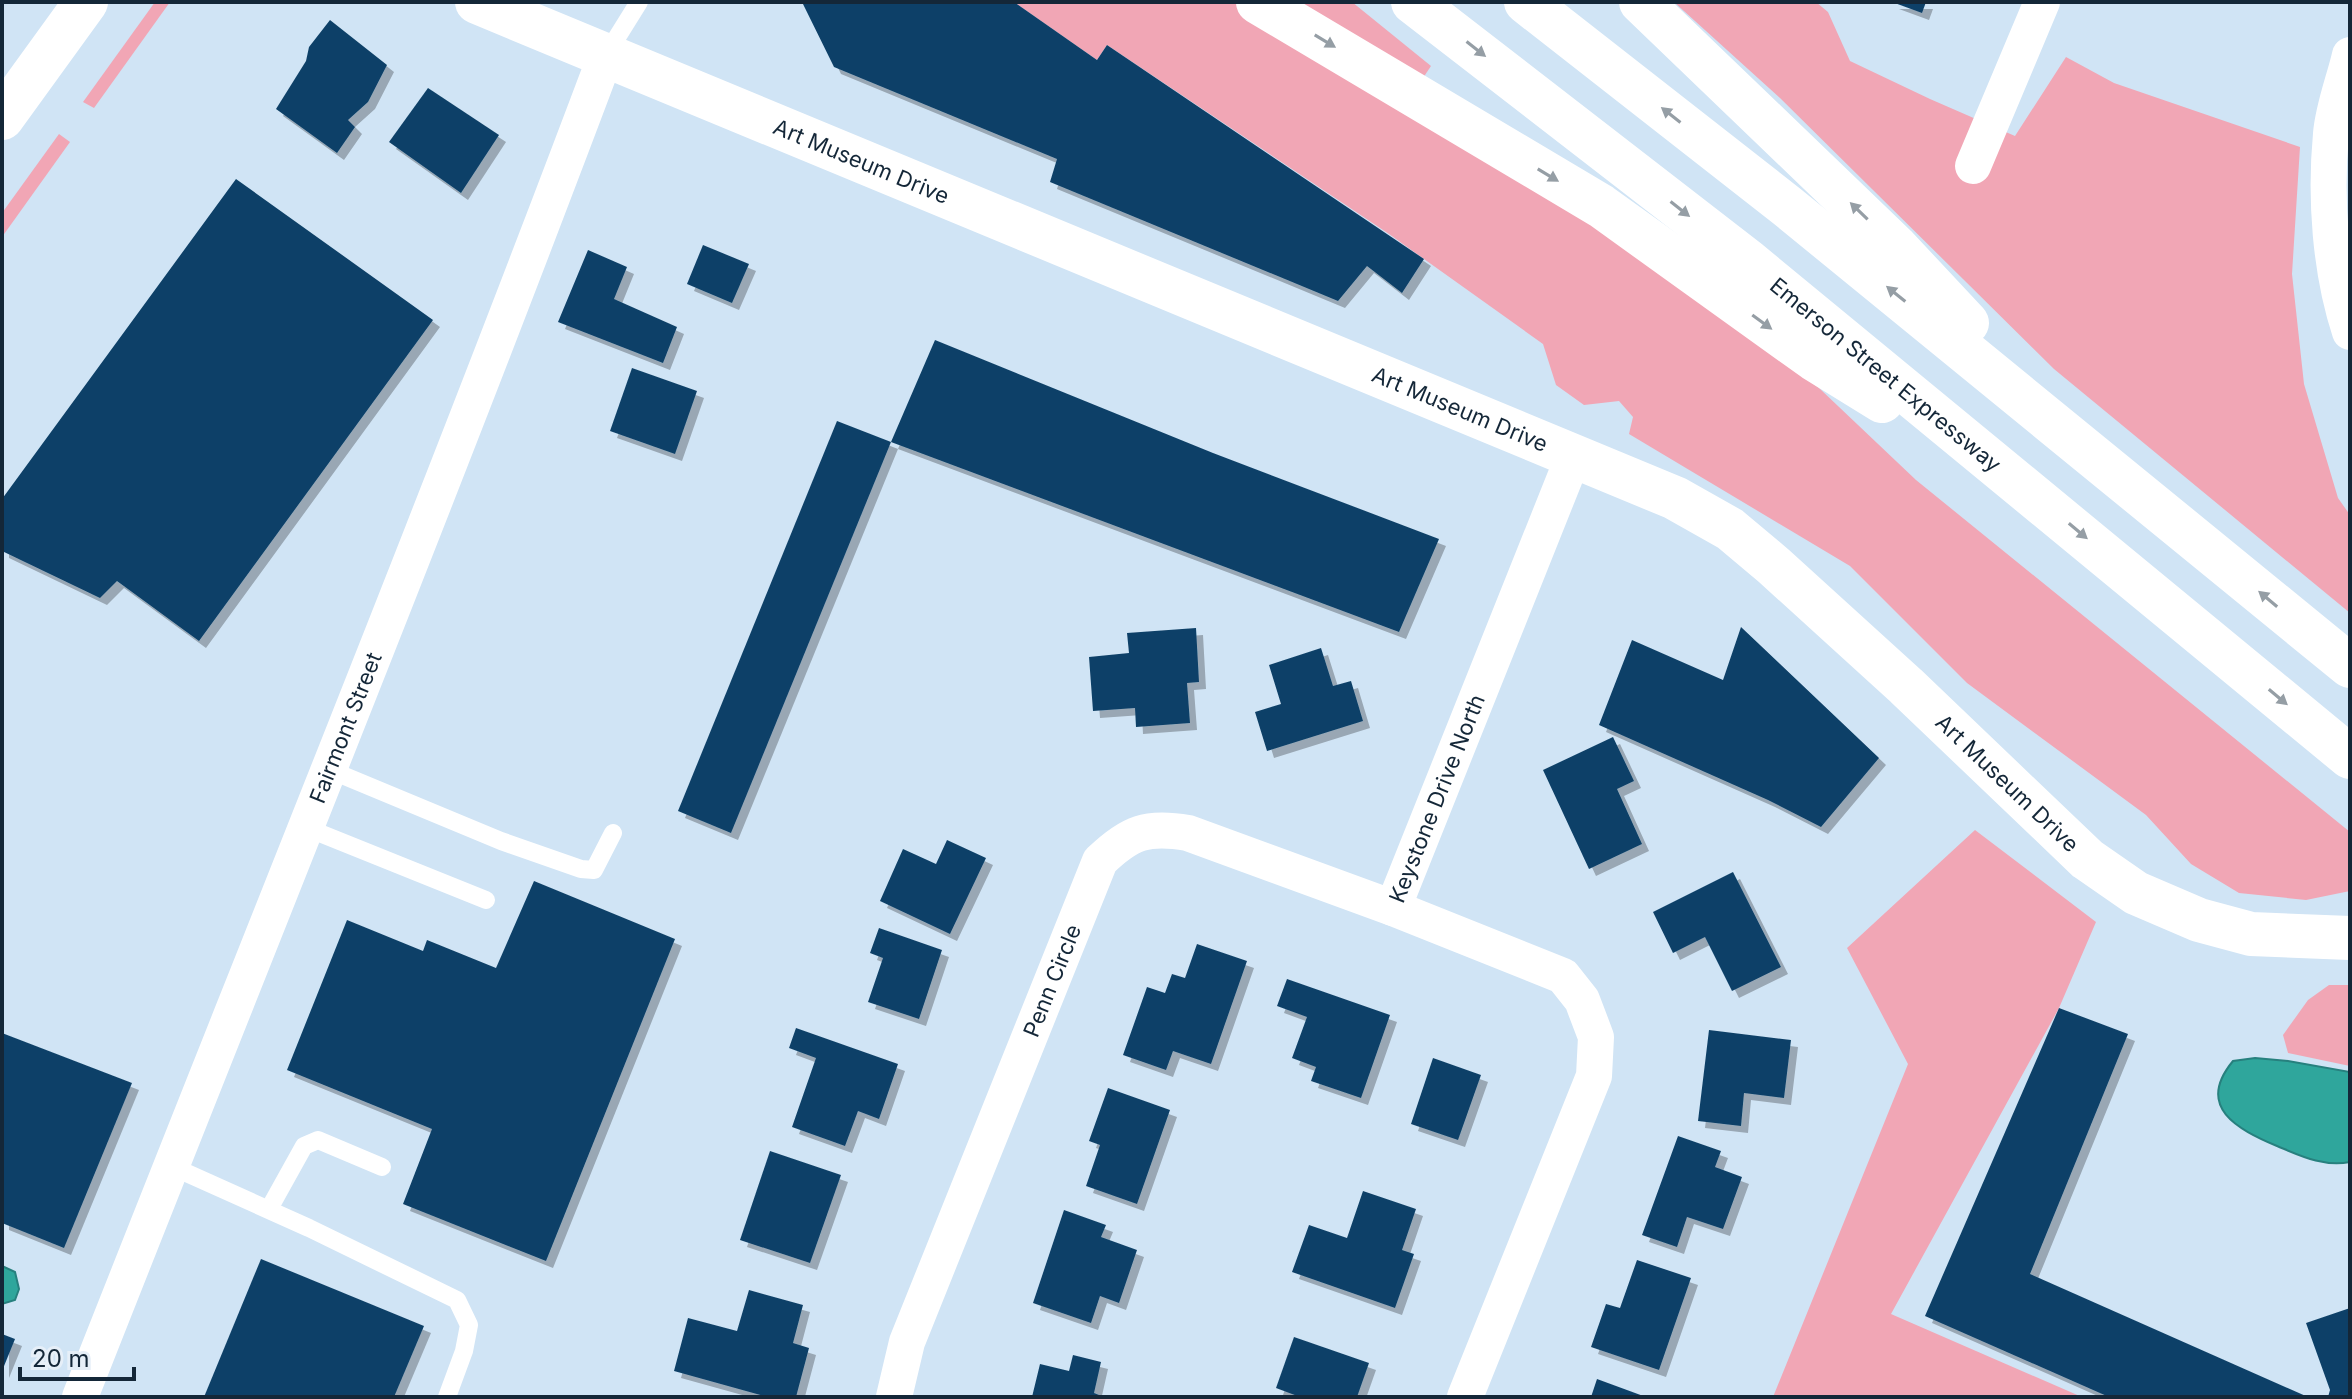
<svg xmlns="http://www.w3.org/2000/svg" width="2352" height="1399" viewBox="0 0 2352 1399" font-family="Inter,sans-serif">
	<defs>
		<filter id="shadow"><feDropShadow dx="7" dy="7" stdDeviation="0" flood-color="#0004"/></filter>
	</defs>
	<rect width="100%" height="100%" fill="#d0e4f5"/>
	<!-- green -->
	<g fill="#f1a6b5">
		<polygon points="155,2 170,2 94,108 83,102"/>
		<polygon points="1014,2 1236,2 1263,18 1646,257 1819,388 1916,480 2350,832 2350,891 2306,900 2239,893 2191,864 2146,815 1967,683 1850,566 1629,434 1633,417 1619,401 1584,405 1556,385 1543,344 1389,234 1107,45 1097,60"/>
		<polygon points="1291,2 1352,2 1431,66 1423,78"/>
		<polygon points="1674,2 1816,2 1828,12 1850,61 1930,99 2015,136 2066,57 2114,83 2300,147 2292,274 2304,384 2338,498 2350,515 2350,613 2054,369 1780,98"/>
		<polygon points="59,134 70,142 2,237 2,213"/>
		<polygon points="1975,830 2096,922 2059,1008 1891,1314 2082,1397 1773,1397 1908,1064 1847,948"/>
		<polygon points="2329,985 2350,985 2350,1066 2288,1053 2283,1035 2308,1000"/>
	</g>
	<!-- water -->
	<g fill="#2fa69c" stroke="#27807e" stroke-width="2">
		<path d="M2255,1058l33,3 62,11v90c-27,5 -49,-6 -73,-16 -40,-17 -82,-39 -44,-85z"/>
		<polygon points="2,1266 15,1272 19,1289 15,1300 2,1304"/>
	</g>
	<!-- building -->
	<g fill="#104167" filter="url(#shadow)">
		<polygon points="802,2 1014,2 1097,60 1107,45 1424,259 1402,293 1367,266 1338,301 1050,182 1057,159 834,67"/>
		<polygon points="1892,2 1926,2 1922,13"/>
		<polygon points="330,20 387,65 368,102 348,120 355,127 337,153 276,109 306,61 309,47"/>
		<polygon points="428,88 499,135 461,193 389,142"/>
		<polygon points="236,179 433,320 199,641 117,581 100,598 2,551 2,499"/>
		<polygon points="703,245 749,264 732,303 687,284"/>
		<polygon points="588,250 627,267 614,299 677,327 663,363 558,322"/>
		<polygon points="935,340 1213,453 1439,539 1399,632 891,442"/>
		<polygon points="632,368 697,391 675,454 610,431"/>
		<polygon points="837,421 891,442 731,833 678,811"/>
		<polygon points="1741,627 1879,758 1821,827 1768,800 1599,725 1632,640 1723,680"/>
		<polygon points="1196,628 1199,682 1187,683 1190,723 1136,727 1135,708 1093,711 1089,657 1129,653 1127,633"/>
		<polygon points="1321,648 1333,686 1351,681 1363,721 1267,751 1255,712 1281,704 1269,665"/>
		<polygon points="1613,737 1634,781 1617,789 1642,844 1589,869 1543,770"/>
		<polygon points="947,840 986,858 950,934 880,901 903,849 936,864"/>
		<polygon points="1733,872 1781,967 1732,991 1705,937 1673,953 1653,912"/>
		<polygon points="534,881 675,939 546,1261 403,1204 432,1129 287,1070 347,920 423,951 427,940 496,968"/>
		<polygon points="879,928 942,950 919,1019 868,1002 883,958 870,953"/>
		<polygon points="1197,944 1247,961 1211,1064 1173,1051 1166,1070 1123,1055 1147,987 1165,993 1172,974 1185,978"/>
		<polygon points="1287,979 1390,1015 1361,1098 1311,1081 1316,1067 1292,1058 1307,1017 1277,1006"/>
		<polygon points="2059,1008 2128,1034 2030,1274 2308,1397 2109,1397 1925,1316"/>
		<polygon points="796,1028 898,1064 879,1119 858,1111 845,1146 792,1127 816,1058 789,1048"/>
		<polygon points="1709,1030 1791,1040 1784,1098 1744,1093 1741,1126 1698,1121"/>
		<polygon points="2,1033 132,1083 64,1248 2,1223"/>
		<polygon points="1433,1058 1481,1075 1458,1140 1411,1124"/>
		<polygon points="1108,1088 1170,1110 1137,1204 1086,1186 1100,1145 1089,1141"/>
		<polygon points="1678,1136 1721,1151 1715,1167 1742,1177 1723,1229 1687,1217 1677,1247 1642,1235"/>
		<polygon points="770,1151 841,1175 810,1263 740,1240"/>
		<polygon points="1363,1191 1416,1209 1402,1250 1414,1254 1395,1308 1292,1272 1309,1225 1347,1238"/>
		<polygon points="1064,1210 1106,1225 1101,1237 1137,1250 1119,1303 1100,1296 1091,1323 1033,1303"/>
		<polygon points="261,1259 424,1326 394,1397 204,1397"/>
		<polygon points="1637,1260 1691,1278 1659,1370 1591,1347 1606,1304 1620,1308"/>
		<polygon points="749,1290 803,1305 793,1343 809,1348 796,1397 768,1397 674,1371 688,1318 737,1331"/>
		<polygon points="2350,1308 2350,1397 2328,1397 2330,1390 2306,1323"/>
		<polygon points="2,1334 15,1339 2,1371"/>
		<polygon points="1294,1337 1369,1363 1357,1397 1300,1397 1276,1388"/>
		<polygon points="1073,1355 1101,1362 1094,1393 1104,1397 1032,1397 1040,1364 1069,1371"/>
		<polygon points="1597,1379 1646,1397 1591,1397"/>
	</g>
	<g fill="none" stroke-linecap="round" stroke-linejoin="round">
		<!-- service -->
		<g stroke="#fff" stroke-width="18">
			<polyline points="606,55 639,2"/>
			<polyline points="330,770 501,841 581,869 594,870 613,833"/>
			<polyline points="307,828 486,900"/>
			<polyline points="171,1166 309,1228 457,1300 469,1325 464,1351 447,1397"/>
			<polyline points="269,1209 304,1146 318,1140 382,1167"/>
		</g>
		<!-- minor -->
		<g stroke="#fff" stroke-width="36">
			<path d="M2350,55c-6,26 -17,53 -19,79 -6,64 -1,137 19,198"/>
			<polyline points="1973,166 2042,2"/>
			<path id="s1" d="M1393,908l181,-453"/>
			<path id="s2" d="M80,1397c176,-447 357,-892 526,-1342"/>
			<path id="s3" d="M894,1397l13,-55 193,-481c30,-29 47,-35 88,-28l205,75 170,68 19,24 14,37 -2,39 -129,321"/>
		</g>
		<!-- tertiary -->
		<path stroke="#fff" stroke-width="44" id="s4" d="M477,2l1198,496 55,31 44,37 132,120 181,173 49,34 63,27 52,14 99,4"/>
		<!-- trunk -->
		<polyline stroke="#fff" stroke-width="44" points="2,118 86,2"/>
		<!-- motorway -->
		<g stroke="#fff" stroke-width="44">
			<polyline points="1258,2 1601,206 1814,359 1882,401"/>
			<path id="s5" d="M1413,2l336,260 601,495"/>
			<polyline points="1526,2 1788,207 2350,666"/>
			<polyline points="1641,2 1895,246 1967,323"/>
		</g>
	</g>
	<!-- one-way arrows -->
	<defs><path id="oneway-solid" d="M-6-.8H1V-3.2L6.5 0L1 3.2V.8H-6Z" transform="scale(2)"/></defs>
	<g fill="#959ea5">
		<use href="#oneway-solid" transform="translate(1325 41) rotate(31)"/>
		<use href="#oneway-solid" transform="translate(1476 49) rotate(38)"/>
		<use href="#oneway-solid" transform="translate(1671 115) rotate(-142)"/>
		<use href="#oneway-solid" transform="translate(1548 175) rotate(31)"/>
		<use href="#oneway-solid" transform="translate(1680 209) rotate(38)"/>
		<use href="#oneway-solid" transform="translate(1859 211) rotate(-136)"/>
		<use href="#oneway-solid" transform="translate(1896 294) rotate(-141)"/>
		<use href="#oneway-solid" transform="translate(1762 322) rotate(36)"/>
		<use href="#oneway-solid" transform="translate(2078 531) rotate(40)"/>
		<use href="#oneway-solid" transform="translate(2268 599) rotate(-140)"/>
		<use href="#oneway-solid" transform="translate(2278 697) rotate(40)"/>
	</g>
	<g text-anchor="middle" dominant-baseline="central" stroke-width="8" stroke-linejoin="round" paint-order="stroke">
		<!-- street labels -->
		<g font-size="22" fill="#142738" stroke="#e6eff8">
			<text stroke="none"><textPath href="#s4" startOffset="416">Art Museum Drive</textPath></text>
			<text stroke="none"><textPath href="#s5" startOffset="602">Emerson Street Expressway</textPath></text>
			<text stroke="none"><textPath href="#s4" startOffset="1064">Art Museum Drive</textPath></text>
			<text stroke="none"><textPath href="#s2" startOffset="720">Fairmont Street</textPath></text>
			<text stroke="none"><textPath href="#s4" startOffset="1736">Art Museum Drive</textPath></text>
			<text stroke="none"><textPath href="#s1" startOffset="118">Keystone Drive North</textPath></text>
			<text stroke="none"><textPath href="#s3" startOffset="446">Penn Circle</textPath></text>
		</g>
	</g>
	<!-- border -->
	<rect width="2352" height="1399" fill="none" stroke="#142738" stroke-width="8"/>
	<!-- scale -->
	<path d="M20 1367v12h114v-12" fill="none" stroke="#142738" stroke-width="4"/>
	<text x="32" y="1367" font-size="24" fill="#142738" stroke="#e6eff8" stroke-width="6" paint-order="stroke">20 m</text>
</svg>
